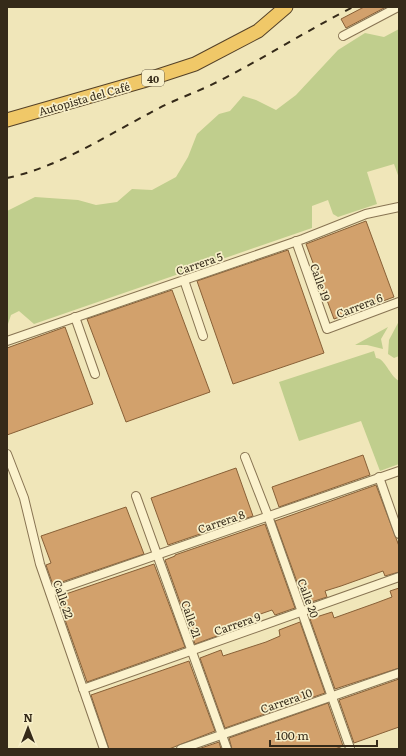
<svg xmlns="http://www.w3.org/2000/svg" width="406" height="756" viewBox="0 0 406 756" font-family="Literata,serif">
	<rect width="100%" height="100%" fill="#f0e6b9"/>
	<!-- green -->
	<g fill="#c0ce8d">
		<polygon points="399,29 399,178 394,164 367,172 377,204 338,217 333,214 328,200 312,206 312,228 34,324 19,311 11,315 7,327 7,211 35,197 78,200 96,205 117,202 132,189 152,190 176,177 188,157 197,134 219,114 230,111 243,96 256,100 276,110 296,95 338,50 365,33 384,37"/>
		<polygon points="399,321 399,356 394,358 388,354 389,340"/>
		<polygon points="388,327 381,339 383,349 367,345 355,345"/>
		<path d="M374,351l2,7c9,0 13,17 23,23v83l-19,7 -19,-50 -62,20 -20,-59z"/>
	</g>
	<!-- building -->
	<g fill="#d2a16c" stroke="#886037">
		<polygon points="364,7 386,7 346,28 341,19"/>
		<polygon points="366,221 394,297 334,319 306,244"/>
		<polygon points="288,250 324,353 233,384 197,281"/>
		<polygon points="172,290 210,392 126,422 87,319"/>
		<polygon points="65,327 93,404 7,435 7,348"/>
		<polygon points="363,455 370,475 279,507 272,487"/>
		<polygon points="236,468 253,516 168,545 151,498"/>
		<polygon points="376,485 399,546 399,572 385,576 383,571 341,586 325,591 327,597 305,604 275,521"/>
		<polygon points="126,507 144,554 53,585 46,565 51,563 41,536"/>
		<polygon points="265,524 295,608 275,615 272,610 246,619 215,630 217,636 195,644 165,560 175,556 175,555"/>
		<polygon points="154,564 185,647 87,682 57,597"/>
		<polygon points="399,588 399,668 335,689 310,619 332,612 334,618 376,603 392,597 390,591"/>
		<polygon points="300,622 325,693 225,728 200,658 221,650 223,656 266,642 280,636 279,630"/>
		<polygon points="189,661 215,731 169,749 109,749 91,695"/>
		<polygon points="399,679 399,727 354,743 339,700"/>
		<polygon points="328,703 343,746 335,749 232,749 229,738"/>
		<polygon points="219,742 221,749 198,749"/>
	</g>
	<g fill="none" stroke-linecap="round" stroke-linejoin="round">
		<defs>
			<g id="minor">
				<polyline points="343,36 398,7"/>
				<polyline points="296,241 327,329 399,302"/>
				<polyline points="184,280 203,336"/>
				<polyline points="75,317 95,374"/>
				<polyline points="7,341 303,239 366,214 399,207"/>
				<polyline points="7,454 24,498 40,564 104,749"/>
				<polyline points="245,457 268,516 350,748"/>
				<polyline points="379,477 399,534"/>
				<polyline points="136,496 227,749"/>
				<polyline points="50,592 399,471"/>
				<polyline points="83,689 399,577"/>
				<polyline points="181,749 399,673"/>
			</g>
			<polyline id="trunk" points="7,120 143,81 195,64 258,31 286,7"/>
		</defs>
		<!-- minor casing -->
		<use href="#minor" stroke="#887453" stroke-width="10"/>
		<!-- trunk casing -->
		<use href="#trunk" stroke="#544128" stroke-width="15"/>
		<!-- minor -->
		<use href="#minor" stroke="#fbf2cd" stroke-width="8"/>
		<!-- trunk -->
		<use href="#trunk" stroke="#f0c868" stroke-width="13"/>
		<!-- rail -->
		<path stroke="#352a19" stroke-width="2" stroke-dasharray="7 7" stroke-linecap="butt" d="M7,178c52,-11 97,-41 143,-65 19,-11 39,-18 59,-27 49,-24 95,-54 144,-79"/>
	</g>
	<g text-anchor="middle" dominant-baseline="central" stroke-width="3.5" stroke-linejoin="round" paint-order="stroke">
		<!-- shield labels -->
		<rect fill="#f7efc9" stroke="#6f654e" stroke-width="1" x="142" y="70" width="22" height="16" rx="3"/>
		<g font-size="10" font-weight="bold" fill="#352a19">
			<text x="153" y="78">40</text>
		</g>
		<!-- street labels -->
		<g font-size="11" fill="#352a19" stroke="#f7efc9">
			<text transform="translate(84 98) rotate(-16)">Autopista del Café</text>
			<text transform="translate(199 263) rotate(-19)">Carrera 5</text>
			<text transform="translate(321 282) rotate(70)">Calle 19</text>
			<text transform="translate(359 305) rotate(-21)">Carrera 6</text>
			<text transform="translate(221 521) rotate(-19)">Carrera 8</text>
			<text transform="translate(309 598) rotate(70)">Calle 20</text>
			<text transform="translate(64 599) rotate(71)">Calle 22</text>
			<text transform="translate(192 619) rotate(71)">Calle 21</text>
			<text transform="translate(237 623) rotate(-19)">Carrera 9</text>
			<text transform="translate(286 700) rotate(-19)">Carrera 10</text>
		</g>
	</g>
	<!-- border -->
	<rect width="406" height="756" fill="none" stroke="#352a19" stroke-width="16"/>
	<!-- north arrow -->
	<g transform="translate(28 728)" stroke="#f7efc9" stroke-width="3" paint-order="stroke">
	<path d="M0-3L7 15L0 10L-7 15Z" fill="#352a19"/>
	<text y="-6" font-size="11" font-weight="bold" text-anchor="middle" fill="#352a19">N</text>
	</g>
	<!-- scale -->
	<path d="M270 740v6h107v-6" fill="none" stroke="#352a19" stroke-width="2"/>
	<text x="276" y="740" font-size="12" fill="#352a19" stroke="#f7efc9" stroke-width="3" paint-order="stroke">100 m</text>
</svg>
